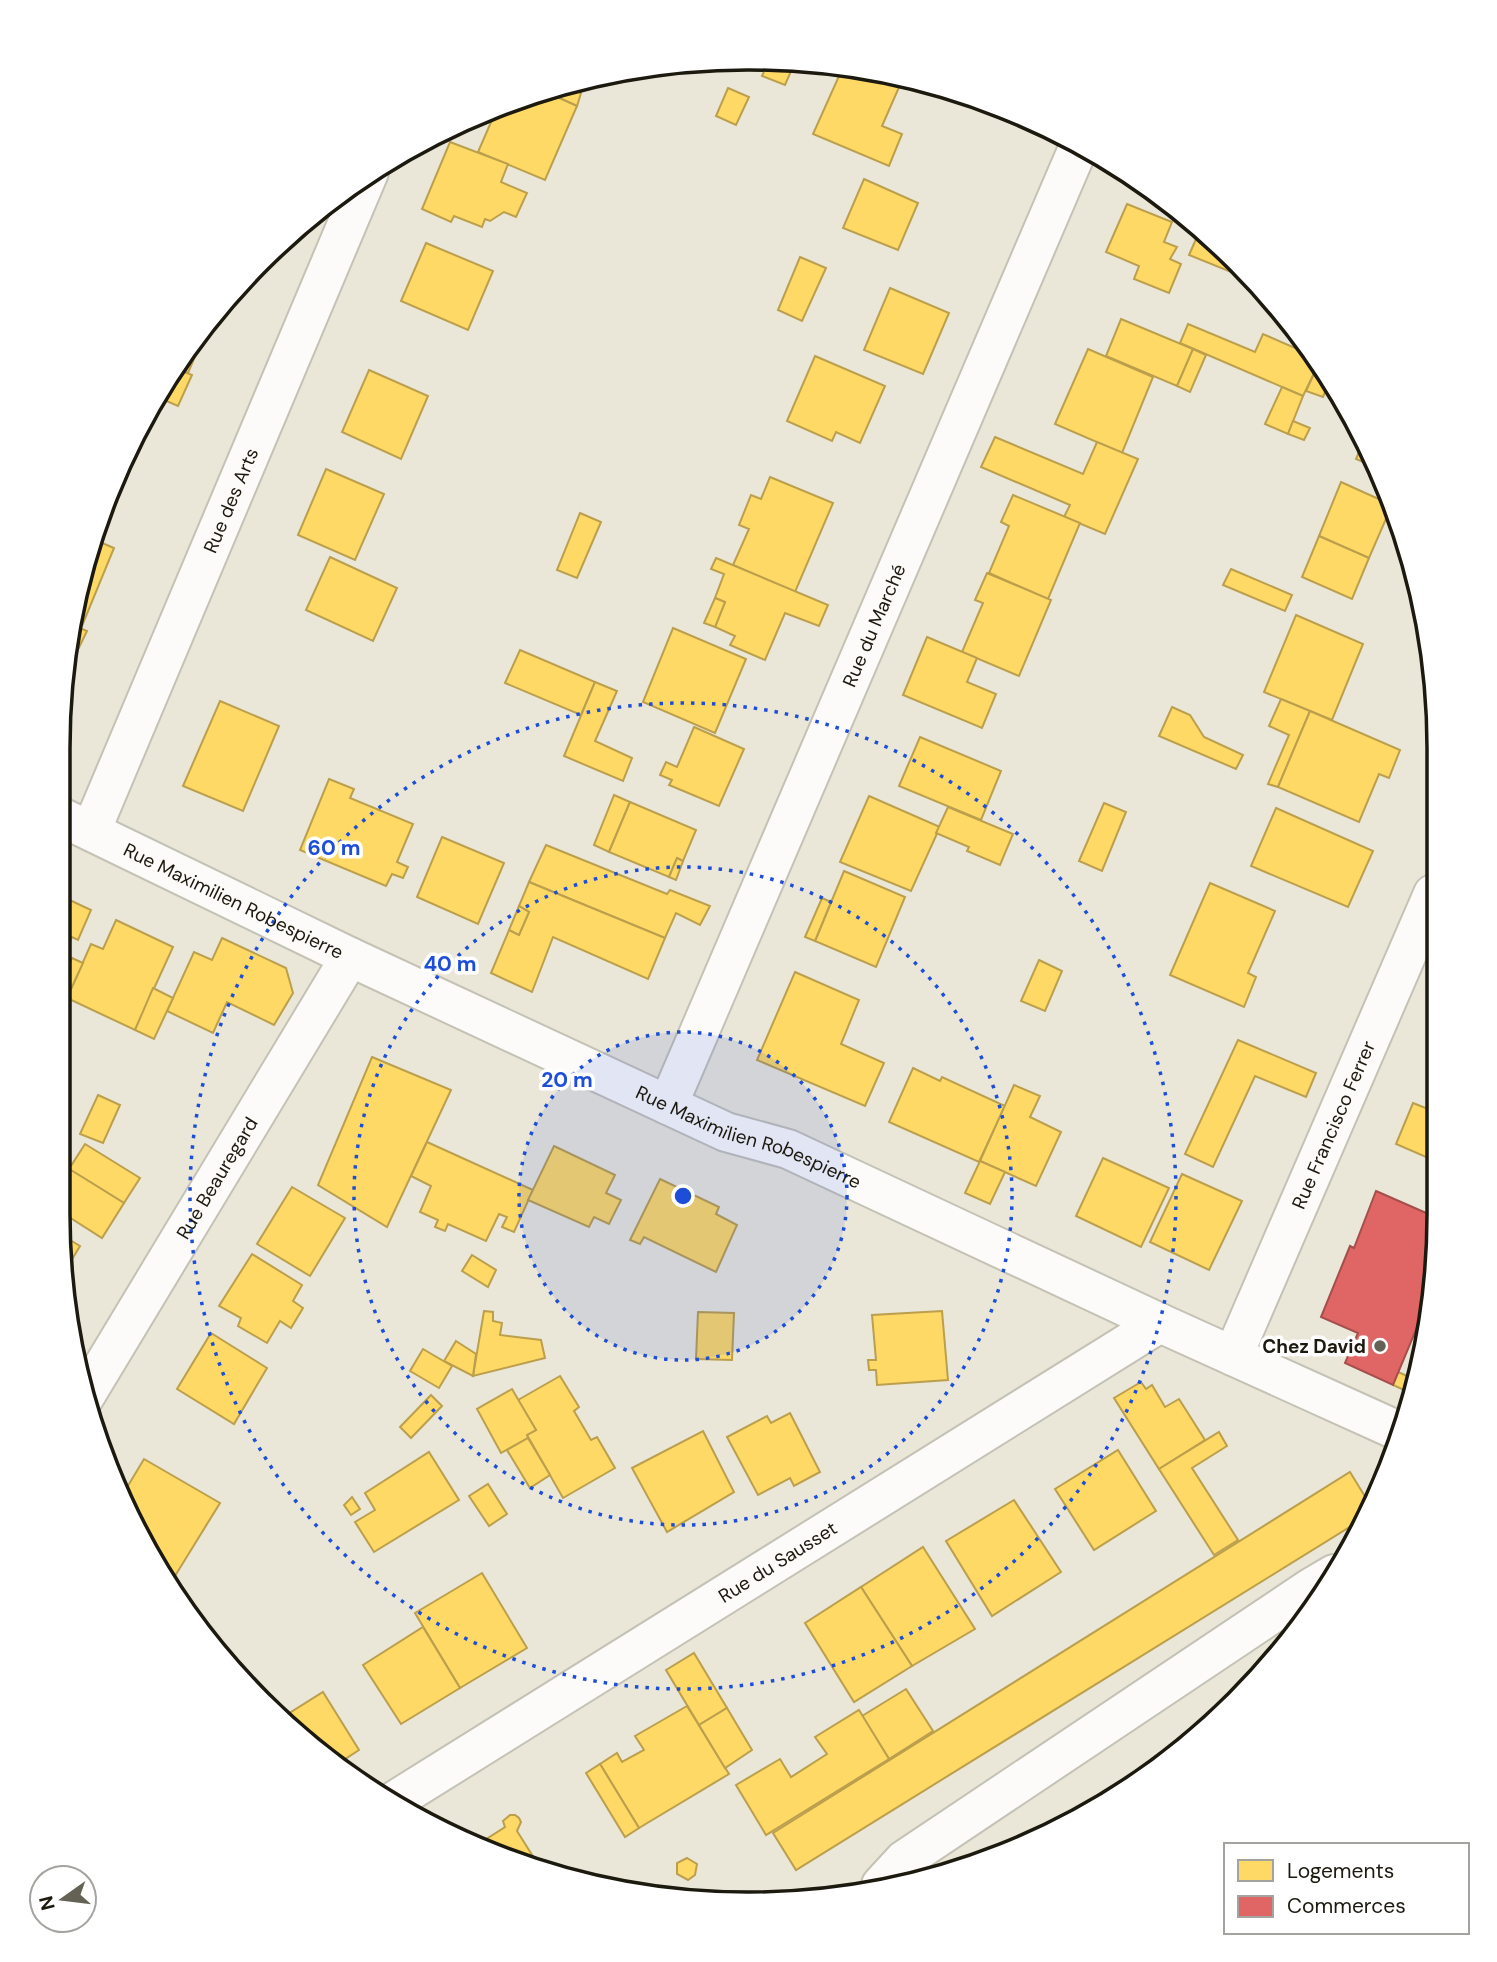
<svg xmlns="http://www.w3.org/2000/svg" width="1497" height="1962" viewBox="0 0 1497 1962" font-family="'DM Sans',sans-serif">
	<rect width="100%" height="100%" fill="#ebe7d8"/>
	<!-- homes -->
	<g fill="#ffd966" stroke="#bb9f4c" stroke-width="2">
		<polygon points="769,60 795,62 785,85 762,76"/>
		<polygon points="843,67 862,69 900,85 882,126 902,134 889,166 813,134"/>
		<polygon points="565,86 581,93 577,106 546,92"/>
		<polygon points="728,88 749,97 736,125 716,116"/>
		<polygon points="546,92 577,106 545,180 478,152 498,106"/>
		<polygon points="450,142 508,164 501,182 527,193 516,217 504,212 490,221 485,219 482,227 454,216 451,222 422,209"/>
		<polygon points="864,179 918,203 898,250 843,228"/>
		<polygon points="1127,204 1172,222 1164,242 1177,247 1170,259 1181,264 1169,293 1134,279 1139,266 1106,252"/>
		<polygon points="1200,230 1240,264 1236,274 1189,255"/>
		<polygon points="426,243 493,271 468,330 401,301"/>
		<polygon points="800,257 826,268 802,321 778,310"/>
		<polygon points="890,288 949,313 923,374 864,350"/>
		<polygon points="215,311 199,347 191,343 200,328"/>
		<polygon points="1121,319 1193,349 1177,386 1106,356"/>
		<polygon points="1188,324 1255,352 1263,334 1316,357 1320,361 1303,396 1180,343"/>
		<polygon points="191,343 199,347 188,373 175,368"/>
		<polygon points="1088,349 1153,377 1122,453 1055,424"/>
		<polygon points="1193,349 1206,355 1190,392 1177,386"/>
		<polygon points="815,356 885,386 860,443 836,432 832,441 787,421"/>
		<polygon points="1320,361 1330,380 1323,397 1306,391"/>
		<polygon points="175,368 192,375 178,406 157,397"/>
		<polygon points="369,370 428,396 401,459 342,432"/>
		<polygon points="1282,387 1303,396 1288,434 1265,424"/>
		<polygon points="1293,421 1310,428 1304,440 1288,434"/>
		<polygon points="995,437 1083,474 1097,442 1138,459 1105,534 1064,517 1070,505 981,467"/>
		<polygon points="131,439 136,441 104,517 102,516"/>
		<polygon points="1362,445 1373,466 1356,459"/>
		<polygon points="326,469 384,494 355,560 298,535"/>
		<polygon points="770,477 833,503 795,592 733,565 749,529 739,525 751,495 761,499"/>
		<polygon points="1341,482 1392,505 1369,558 1319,536"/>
		<polygon points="1013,495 1080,523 1048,599 989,573 1009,526 1001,522"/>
		<polygon points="580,513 601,522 577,578 557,570"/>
		<polygon points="1319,536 1369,558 1352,599 1302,577"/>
		<polygon points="93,539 114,548 82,626 73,622 81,569"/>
		<polygon points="330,557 397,588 373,641 306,610"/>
		<polygon points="716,558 828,605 819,626 785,613 765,660 730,645 735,636 715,627 725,602 715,598 724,574 711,569"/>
		<polygon points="1231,569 1292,595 1285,611 1223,585"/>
		<polygon points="987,573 1051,600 1019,676 962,652 983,603 975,600"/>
		<polygon points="715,598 725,602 715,627 704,623"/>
		<polygon points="1296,615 1363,644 1332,720 1264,692"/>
		<polygon points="72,625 87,631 70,666 75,669 64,693 61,692"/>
		<polygon points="673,628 746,659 715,733 643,702"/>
		<polygon points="927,637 977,658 967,682 996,694 982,728 903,695"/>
		<polygon points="520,650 595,682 581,715 505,683"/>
		<polygon points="595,682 617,691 595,741 632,758 623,781 564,756"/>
		<polygon points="1281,699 1310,711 1278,787 1268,784 1289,735 1269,726"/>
		<polygon points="220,701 279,726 243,811 183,786"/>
		<polygon points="1172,707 1190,715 1204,737 1243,755 1236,769 1159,736"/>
		<polygon points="1310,711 1400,750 1389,778 1379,774 1359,822 1278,787"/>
		<polygon points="694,727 744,749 719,806 669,785 672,780 660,775 666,762 677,767"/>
		<polygon points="920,737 1001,771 981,820 899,786"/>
		<polygon points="329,779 354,789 350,798 413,824 397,862 408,867 403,878 392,874 386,886 300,850"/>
		<polygon points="614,795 630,802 609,852 594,845"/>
		<polygon points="869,796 940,827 911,891 840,862"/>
		<polygon points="630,802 696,830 683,861 677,858 669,877 609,852"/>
		<polygon points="1104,803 1126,812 1102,871 1079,861"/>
		<polygon points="948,807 1013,834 1000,865 967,851 969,847 936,833"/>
		<polygon points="1276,808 1373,851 1348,907 1251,866"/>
		<polygon points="442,837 504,863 478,924 417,897"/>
		<polygon points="546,845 667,894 670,890 710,906 700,925 676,913 665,938 529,882"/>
		<polygon points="677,858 683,861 676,880 669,877"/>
		<polygon points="844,871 905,897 876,967 815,941"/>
		<polygon points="529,882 665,938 648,979 553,937 532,992 491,973 509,930 519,935 529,912 519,906"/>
		<polygon points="1210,883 1275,911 1248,973 1256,977 1244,1007 1170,975"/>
		<polygon points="59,895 91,910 78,940 72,937 63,956 58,954"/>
		<polygon points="822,898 831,902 815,941 805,937"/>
		<polygon points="519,906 529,912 519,935 509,930"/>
		<polygon points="116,920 173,947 135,1030 67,998 91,944 103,949"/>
		<polygon points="222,938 286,968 293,993 274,1025 227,1002 213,1033 167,1011 194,952 212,960"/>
		<polygon points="72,958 83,963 71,989 61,984"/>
		<polygon points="1039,960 1062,971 1045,1011 1021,1001"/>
		<polygon points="795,972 859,1000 841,1044 884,1063 865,1106 757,1060"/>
		<polygon points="153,988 173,998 154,1039 135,1030"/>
		<polygon points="1238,1040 1316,1073 1306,1097 1255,1076 1213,1167 1185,1154"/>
		<polygon points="372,1057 451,1090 387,1227 318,1185"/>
		<polygon points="913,1068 940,1081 942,1077 1005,1106 979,1162 889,1122"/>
		<polygon points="1014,1085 1040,1096 1030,1117 1061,1132 1036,1186 980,1161"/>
		<polygon points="98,1095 120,1105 103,1143 80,1134"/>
		<polygon points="1413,1103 1433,1111 1433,1160 1396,1144"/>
		<polygon points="427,1142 533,1190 514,1232 502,1227 507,1217 499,1214 486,1241 448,1224 445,1231 435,1227 438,1220 420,1212 431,1186 411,1176"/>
		<polygon points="85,1144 140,1178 124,1203 69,1169"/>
		<polygon points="554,1146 615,1175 606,1193 621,1200 609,1224 594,1217 589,1227 528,1200"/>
		<polygon points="1103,1158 1169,1188 1141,1247 1076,1216"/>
		<polygon points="980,1161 1005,1172 990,1204 965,1193"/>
		<polygon points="58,1162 124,1203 102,1238 58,1210"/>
		<polygon points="1182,1174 1242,1201 1209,1270 1150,1242"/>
		<polygon points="660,1179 719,1207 716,1214 737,1225 716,1272 644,1237 640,1244 630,1240"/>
		<polygon points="292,1187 345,1218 310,1276 257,1244"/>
		<polygon points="60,1234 80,1246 65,1271"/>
		<polygon points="252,1254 302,1285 293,1301 303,1308 291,1328 280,1321 267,1343 238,1326 241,1318 219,1306"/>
		<polygon points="472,1255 496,1270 488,1287 462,1271"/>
		<polygon points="484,1311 493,1312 493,1321 502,1323 500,1335 541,1340 545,1358 473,1376"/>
		<polygon points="942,1311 948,1380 877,1385 876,1370 869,1370 868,1360 876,1360 872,1315"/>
		<polygon points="698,1312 734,1313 732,1360 696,1359"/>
		<polygon points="211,1333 267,1368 234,1424 177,1389"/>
		<polygon points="456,1341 476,1354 473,1376 444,1361"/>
		<polygon points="423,1349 452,1366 439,1388 410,1371"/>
		<polygon points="1398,1372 1412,1378 1406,1391 1393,1385"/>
		<polygon points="560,1376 579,1407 574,1411 591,1440 597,1437 615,1468 563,1498 527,1435 536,1430 518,1400"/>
		<polygon points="1141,1382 1146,1389 1152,1385 1165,1407 1179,1399 1205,1440 1159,1469 1114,1398"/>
		<polygon points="512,1389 536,1430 527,1435 528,1438 501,1453 477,1409"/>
		<polygon points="431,1395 442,1406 411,1438 400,1427"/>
		<polygon points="790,1413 820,1472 794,1486 790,1478 758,1495 727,1437 767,1416 771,1423"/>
		<polygon points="703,1431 734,1492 667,1532 632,1468"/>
		<polygon points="1219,1432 1227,1446 1192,1468 1238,1540 1214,1555 1159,1469"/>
		<polygon points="528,1438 550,1475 530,1488 507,1450"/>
		<polygon points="1118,1450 1156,1511 1094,1550 1055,1489"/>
		<polygon points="429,1452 459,1500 374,1552 355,1522 375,1510 365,1493"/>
		<polygon points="144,1459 220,1503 175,1576 153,1563 150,1559 123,1494"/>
		<polygon points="1350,1472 1369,1503 1361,1520 796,1870 773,1833"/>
		<polygon points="488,1484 507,1514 489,1526 469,1496"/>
		<polygon points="352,1497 360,1509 351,1515 344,1505"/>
		<polygon points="1014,1500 1061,1572 992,1616 946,1541"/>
		<polygon points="923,1547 975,1629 912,1666 861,1587"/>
		<polygon points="482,1573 527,1648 460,1688 415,1613"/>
		<polygon points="861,1587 912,1666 854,1702 805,1623"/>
		<polygon points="423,1627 460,1688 401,1724 363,1665"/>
		<polygon points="694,1653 727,1708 699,1725 666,1670"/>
		<polygon points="906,1689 933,1731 889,1759 862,1716"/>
		<polygon points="323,1692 359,1750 339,1763 293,1733 280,1719"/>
		<polygon points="687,1706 729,1774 639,1828 600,1764 617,1753 622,1762 644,1750 635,1736"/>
		<polygon points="727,1708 752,1750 725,1768 699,1725"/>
		<polygon points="859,1710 889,1759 766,1835 736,1785 780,1759 791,1777 827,1754 815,1737"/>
		<polygon points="600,1764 639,1828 625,1837 586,1773"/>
		<polygon points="510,1815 515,1815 519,1818 521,1822 517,1831 539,1866 477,1845 505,1827 503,1821"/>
		<polygon points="687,1858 697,1864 695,1875 688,1880 677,1874 677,1863"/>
	</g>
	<!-- shops -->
	<polygon fill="#e06666" stroke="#a54f4c" stroke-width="2" points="1376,1191 1433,1216 1433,1289 1393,1385 1345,1363 1358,1333 1321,1317 1350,1246 1354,1248"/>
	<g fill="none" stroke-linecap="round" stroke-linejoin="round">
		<defs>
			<g id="minor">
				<path id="s1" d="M91,831l278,-659"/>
				<path id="s2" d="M668,1105l411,-959"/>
				<path id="s3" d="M1233,1356l200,-462"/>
				<path id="s4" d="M84,1398l266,-441"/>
				<path id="s5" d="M394,1801l766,-478"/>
				<polyline points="881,1885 904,1860 1312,1587 1334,1574"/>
			</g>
			<g id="tertiary">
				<path id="s6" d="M59,816l291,141 376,175 62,17 372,174 243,110"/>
			</g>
		</defs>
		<!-- minor casing -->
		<use href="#minor" stroke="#c4c2b5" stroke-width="42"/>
		<!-- tertiary casing -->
		<use href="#tertiary" stroke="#c4c2b5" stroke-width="42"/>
		<!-- minor -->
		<use href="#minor" stroke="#fcfbf9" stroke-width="38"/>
		<!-- tertiary -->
		<use href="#tertiary" stroke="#fcfbf9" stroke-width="38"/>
	</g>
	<!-- distance rings -->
	<circle cx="683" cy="1196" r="164" fill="#1d4ed8" fill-opacity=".12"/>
	<g fill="none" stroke="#1d4ed8" stroke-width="3.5" stroke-dasharray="3.5 7">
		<circle cx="683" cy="1196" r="164"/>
		<circle cx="683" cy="1196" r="329"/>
		<circle cx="683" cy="1196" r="493"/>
	</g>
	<!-- markers -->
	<circle fill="#646155" stroke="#fff" stroke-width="2.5" cx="1380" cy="1346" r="7"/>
	<g text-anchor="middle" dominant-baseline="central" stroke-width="7" stroke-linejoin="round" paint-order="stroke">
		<!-- street labels -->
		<g font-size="19" fill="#1c190f" stroke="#fff">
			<text stroke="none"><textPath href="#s1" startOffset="359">Rue des Arts</textPath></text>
			<text stroke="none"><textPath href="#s2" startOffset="522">Rue du Marché</textPath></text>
			<text stroke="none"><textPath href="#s6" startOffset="194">Rue Maximilien Robespierre</textPath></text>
			<text stroke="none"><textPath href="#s3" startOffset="252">Rue Francisco Ferrer</textPath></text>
			<text stroke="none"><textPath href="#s6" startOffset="761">Rue Maximilien Robespierre</textPath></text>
			<text stroke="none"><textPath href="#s4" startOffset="257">Rue Beauregard</textPath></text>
			<text stroke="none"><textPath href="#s5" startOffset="452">Rue du Sausset</textPath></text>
		</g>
		<!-- poi labels -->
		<g font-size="19" font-weight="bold" fill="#1c190f" stroke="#fff" text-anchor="end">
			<text x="1366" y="1346">Chez David</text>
		</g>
	</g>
	<!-- crop -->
	<path d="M0 0H1497V1962H0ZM748 70H749A678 678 0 0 1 1427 748V1214A678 678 0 0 1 749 1892H748A678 678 0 0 1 70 1214V748A678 678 0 0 1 748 70Z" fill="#fff" fill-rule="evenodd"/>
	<path fill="none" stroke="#1c190f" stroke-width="3.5" d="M748 70H749A678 678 0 0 1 1427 748V1214A678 678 0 0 1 749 1892H748A678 678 0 0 1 70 1214V748A678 678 0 0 1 748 70Z"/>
	<circle cx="683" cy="1196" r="10" fill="#1d4ed8" stroke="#fff" stroke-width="3.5"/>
	<g font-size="21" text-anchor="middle" font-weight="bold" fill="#1d4ed8" stroke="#fff" stroke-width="7" stroke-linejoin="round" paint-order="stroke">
		<text x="334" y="855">60 m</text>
		<text x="450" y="971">40 m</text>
		<text x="567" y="1087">20 m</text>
	</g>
	<!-- legend -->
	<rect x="1224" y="1843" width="245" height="91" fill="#ffffff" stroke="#a4a39f" stroke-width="2"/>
	<rect x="1238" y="1860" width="35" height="21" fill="#ffd966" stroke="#a4a39f" stroke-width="2"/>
	<text x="1287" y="1878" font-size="21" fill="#1c190f">Logements</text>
	<rect x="1238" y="1896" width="35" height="21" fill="#e06666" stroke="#a4a39f" stroke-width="2"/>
	<text x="1287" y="1913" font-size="21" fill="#1c190f">Commerces</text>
	<!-- north arrow -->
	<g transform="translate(63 1899) rotate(256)"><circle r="33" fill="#ffffff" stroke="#a4a39f" stroke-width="2"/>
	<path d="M0-5L12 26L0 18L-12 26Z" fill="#646155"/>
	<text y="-10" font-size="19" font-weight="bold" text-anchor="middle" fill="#1c190f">N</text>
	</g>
</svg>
